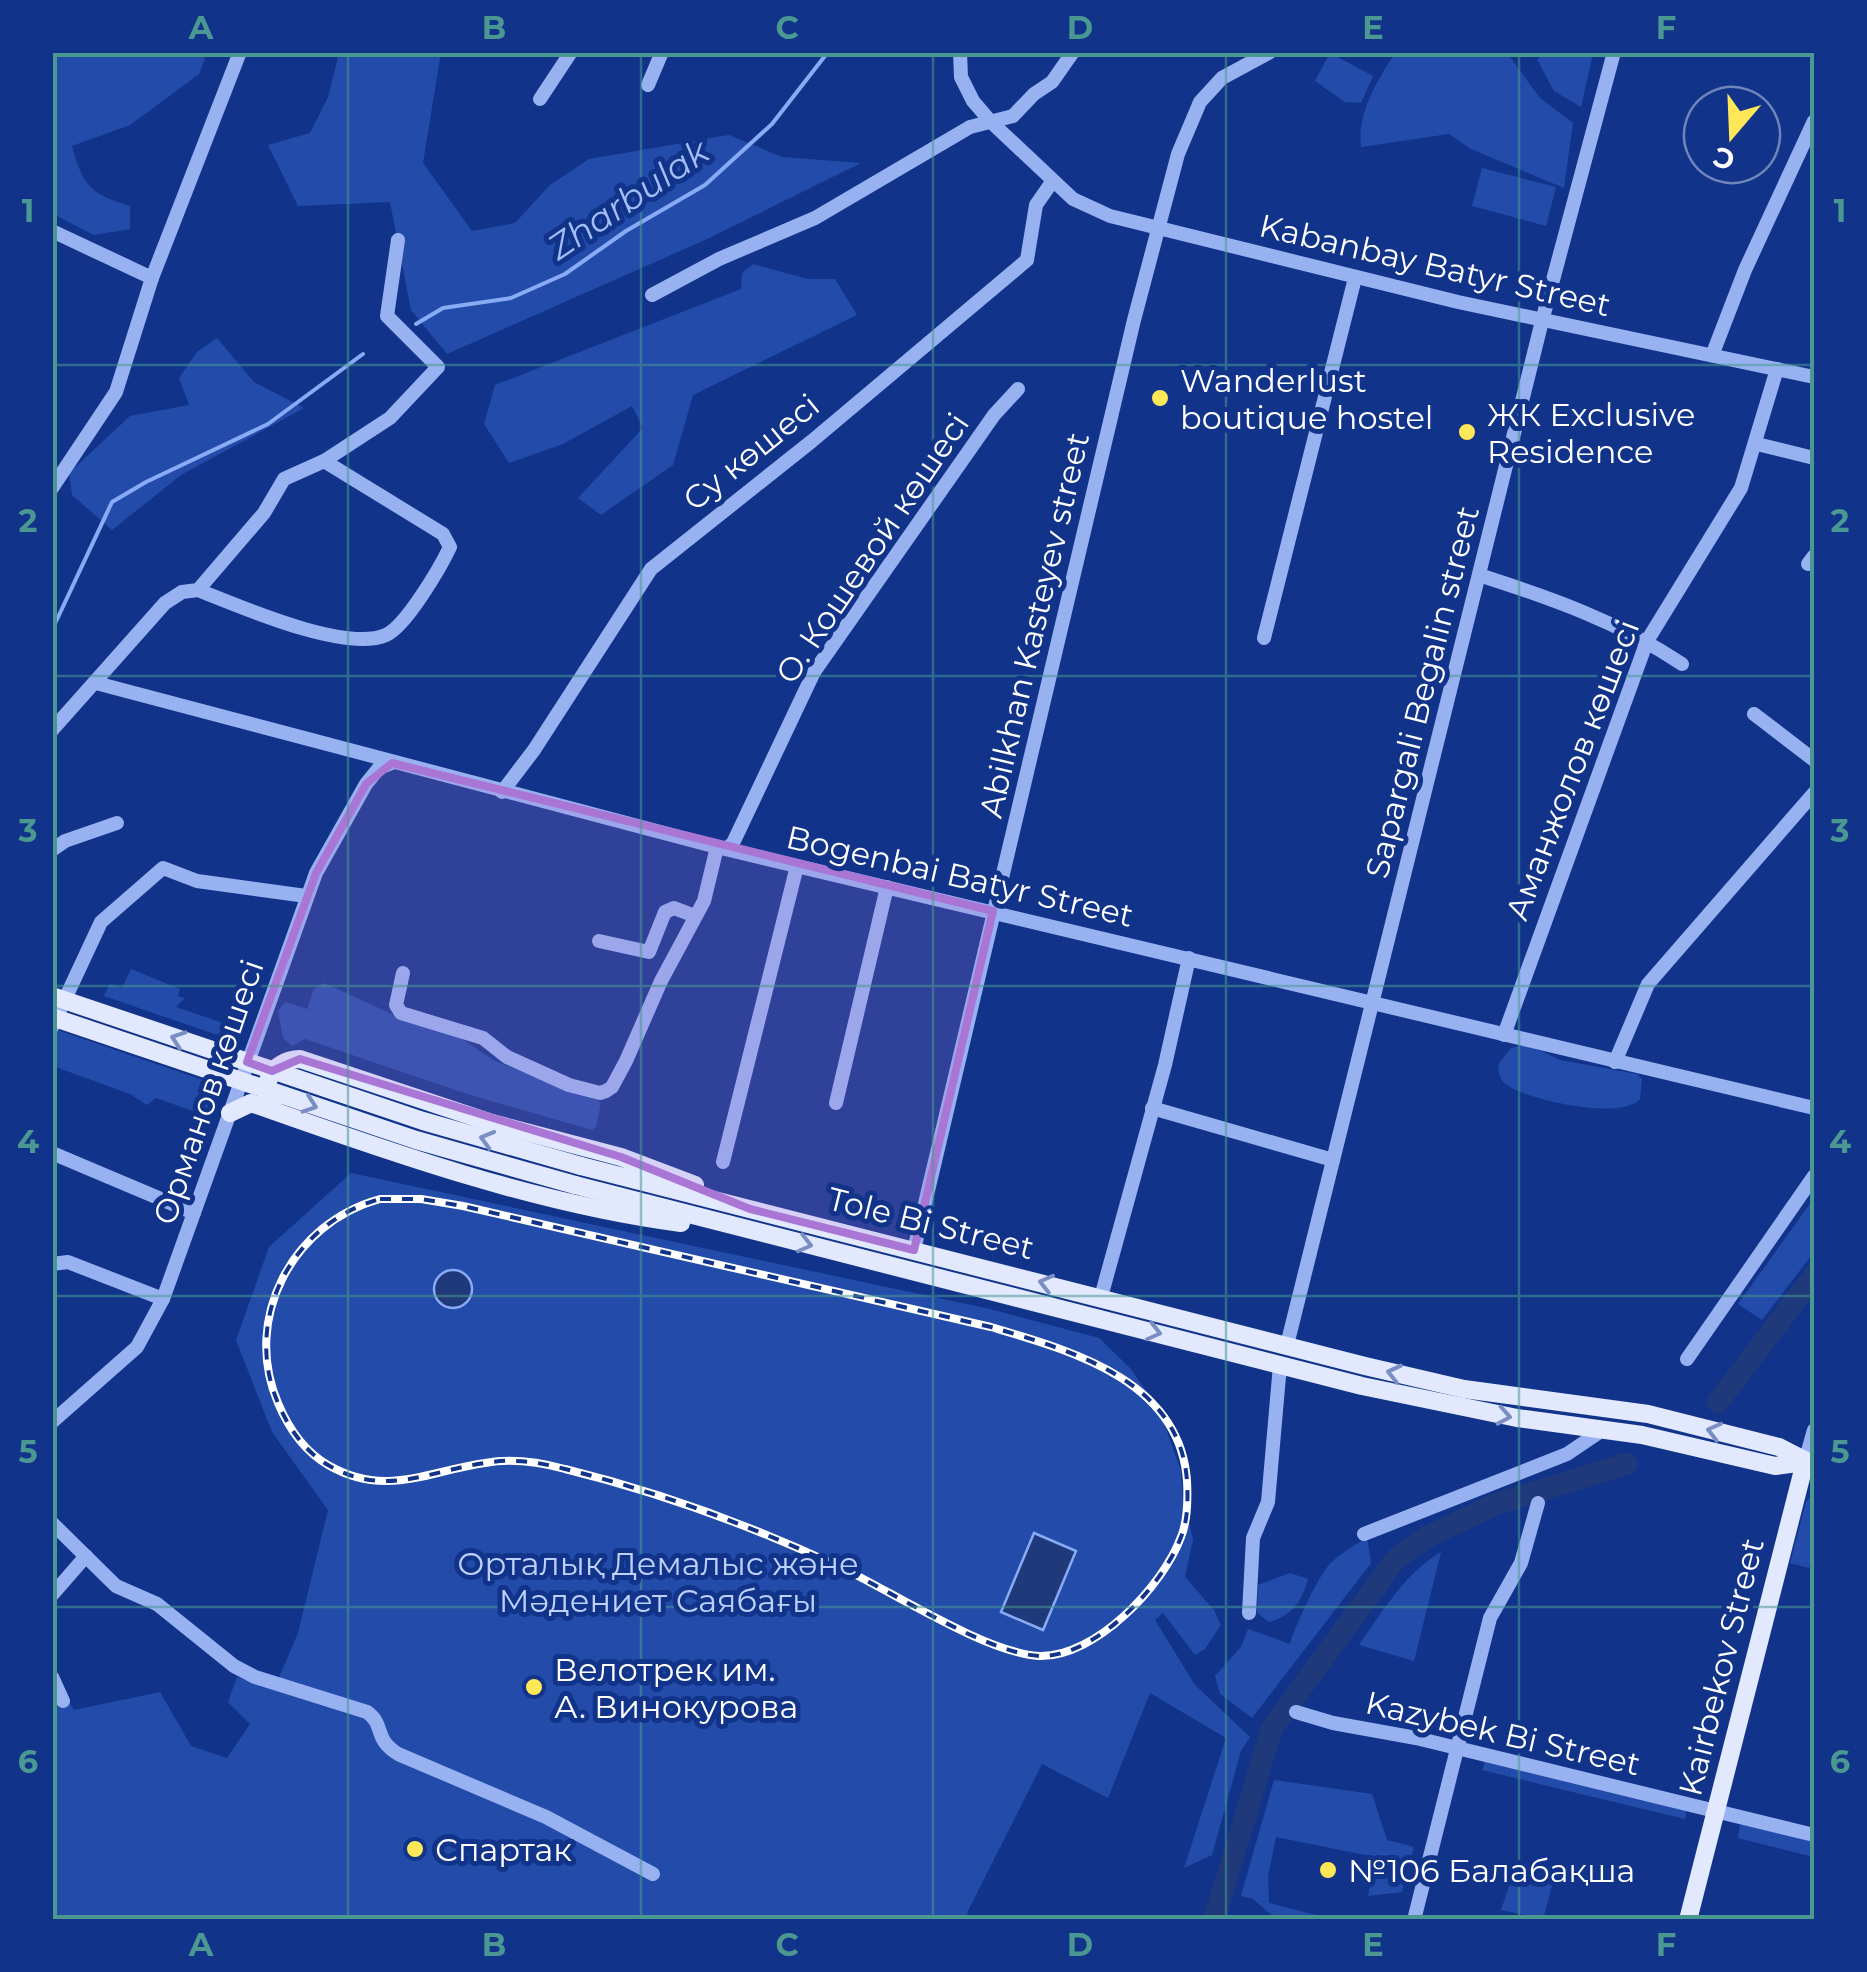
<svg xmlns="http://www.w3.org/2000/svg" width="1867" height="1972" viewBox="0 0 1867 1972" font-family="Montserrat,sans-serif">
	<rect width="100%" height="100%" fill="#11348a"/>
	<!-- green -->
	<g fill="#234caa">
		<polygon points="441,52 423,163 472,231 515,223 550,185 589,159 729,135 782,157 861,163 705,240 447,354 411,310 390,202 298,206 268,145 310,133 328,97 339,53"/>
		<path d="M52,53h155l-8,21 -69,51 -58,21c11,40 18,48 58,60v23l-36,6 -41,-21z"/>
		<polygon points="1330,53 1373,76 1361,103 1345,102 1315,81"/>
		<path d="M1395,53h112l33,45 33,25 -9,65 -93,-39 -22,-15 -88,13c-4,-34 16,-66 34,-94z"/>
		<polygon points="1547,53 1593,53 1581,107 1554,91 1537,59"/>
		<polygon points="1482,168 1556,187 1546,226 1472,206"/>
		<polygon points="753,264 808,279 835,279 857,315 693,395 673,465 601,515 578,498 643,428 632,406 563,444 509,463 484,424 495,385 741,289 742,273"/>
		<polygon points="217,338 254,382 304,408 181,475 112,530 72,495 69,473 130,416 189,405 179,378 197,352"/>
		<polygon points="131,969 180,989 178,996 185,998 176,1007 232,1026 235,1023 238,1026 232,1040 104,996 110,984 122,988"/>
		<polygon points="324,983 392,1014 458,1036 493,1060 532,1076 597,1100 601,1103 596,1127 592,1130 467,1094 305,1039 292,1046 283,1038 278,1011 285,1002 307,1009 314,989"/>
		<polygon points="57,1030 223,1087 213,1118 156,1098 147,1105 130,1094 53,1066 53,1037"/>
		<path d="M1527,1044l33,16 77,14 5,5 -2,20c-20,22 -109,1 -132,-13 -8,-5 -9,-12 -10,-21l13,-17z"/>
		<polygon points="351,1173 990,1309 1099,1338 1130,1368 1159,1409 1181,1471 1183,1500 1193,1539 1185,1577 1214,1610 1221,1625 1205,1649 1195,1655 1163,1613 1155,1620 1195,1685 1250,1737 1241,1751 1212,1855 1184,1868 1226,1738 1150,1693 1108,1798 1042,1764 967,1913 970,1919 53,1919 52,1663 58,1684 74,1710 160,1692 191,1746 227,1758 250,1724 228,1702 237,1677 274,1689 298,1633 328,1510 272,1432 236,1340 269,1247"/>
		<polygon points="1814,1198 1814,1252 1762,1320 1738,1304"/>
		<polygon points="1812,1496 1814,1545 1809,1568 1790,1563 1806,1502"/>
		<path d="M1367,1537l4,26 -119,155 -32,-24 -5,-18 26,-29 7,-18 42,15c5,-18 26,-63 38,-78 9,-11 27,-20 39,-29z"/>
		<path d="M1441,1552l-27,109 -55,-16c23,-33 47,-73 82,-93z"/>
		<path d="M1290,1573l18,6c-6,22 -16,37 -39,43l-12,-9 1,-28z"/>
		<polygon points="1486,1759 1687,1808 1685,1819 1482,1770"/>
		<polygon points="1274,1780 1372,1794 1387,1840 1414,1847 1402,1892 1368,1896 1375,1857 1276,1837 1268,1876 1269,1903 1331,1919 1276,1919 1253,1899 1241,1896"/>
		<polygon points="1740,1824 1814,1842 1814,1857 1738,1838"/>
		<polygon points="1516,1866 1554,1879 1543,1919 1501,1910"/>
	</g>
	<!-- water -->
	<g fill="#1f397a" stroke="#89abf5" stroke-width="2.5">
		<circle cx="453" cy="1289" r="19"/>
		<polygon points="1034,1533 1076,1551 1043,1630 1001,1612"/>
	</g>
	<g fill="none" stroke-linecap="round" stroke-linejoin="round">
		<!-- stream -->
		<g stroke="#89abf5" stroke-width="4">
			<polyline points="416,324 443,308 511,298 565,274 626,231 705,185 772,124 828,52"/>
			<polyline points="52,630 112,502 146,482 268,424 363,354"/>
		</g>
		<!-- river -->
		<g stroke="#1f397a" stroke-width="22">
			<polyline points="1718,1402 1814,1276"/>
			<polyline points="1214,1920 1272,1728 1395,1560 1425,1538 1496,1504 1626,1464"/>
		</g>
		<!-- minor -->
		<g stroke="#98b2f1" stroke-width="14">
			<polyline points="960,52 961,77 973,101 991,122 1073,199 1110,216 1458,302 1814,377"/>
			<polyline points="648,85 662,52"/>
			<polyline points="540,99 571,52"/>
			<polyline points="52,231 152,278"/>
			<polyline points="652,295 719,259 815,218 970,127 1013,116 1034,94 1052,82 1073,52"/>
			<polyline points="1713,353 1745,270 1814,121"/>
			<polyline points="1757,444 1814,458"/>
			<polyline points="52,488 116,392 152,278 240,52"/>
			<polyline points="1808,564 1814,556"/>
			<path d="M1479,575c72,23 140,47 203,89"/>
			<path d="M198,590c41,16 147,63 188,45 20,-9 54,-67 64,-88l-7,-13 -119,-73"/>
			<polyline points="1264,638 1355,278"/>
			<polyline points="96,683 717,847 1814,1108"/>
			<polyline points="1754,714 1814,760"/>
			<polyline points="52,730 165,603 182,592 198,590 264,513 284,479 324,461 390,418 438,367 387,316 398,240"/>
			<polyline points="502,792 534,750 651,569 812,441 1027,260 1036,205 1052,182"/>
			<polyline points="726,849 733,843 814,672 994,415 1018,389"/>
			<polyline points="52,850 65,841 117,823"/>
			<polyline points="599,941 649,952 665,912 674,908 695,916"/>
			<polyline points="403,973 396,1005 401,1013 483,1038 507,1057 569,1085 600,1093 606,1091 612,1087 626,1061 661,981 704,901 717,847"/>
			<polyline points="52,1027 101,922 163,868 197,881 306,896"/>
			<polyline points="1504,1035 1647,641 1741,488 1777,369"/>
			<polyline points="1615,1062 1648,984 1814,793"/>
			<polyline points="836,1103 887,887"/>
			<polyline points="1152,1108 1333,1160"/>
			<polyline points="52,1153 194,1213"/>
			<polyline points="723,1162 797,866"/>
			<polyline points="914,1250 1134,320 1178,154 1200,102 1222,78 1270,52"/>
			<polyline points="52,1264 68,1262 163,1299"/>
			<polyline points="1101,1297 1165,1065 1189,958"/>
			<polyline points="1287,1345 1542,321 1614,52"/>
			<polyline points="1687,1359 1814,1176"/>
			<polyline points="52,1422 137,1347 163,1299 316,873 366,784 379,768 392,763"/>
			<polyline points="1805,1462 1814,1430"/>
			<path d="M52,1523l64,63 41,18 77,62 21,11 112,35c19,14 5,25 31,42l148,63 107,57"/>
			<polyline points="1364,1534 1567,1454 1604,1429"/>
			<polyline points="52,1595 86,1556"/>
			<polyline points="1249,1613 1253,1538 1268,1502 1280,1365"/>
			<polyline points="52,1677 63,1701"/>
			<polyline points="1296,1712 1333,1723 1416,1738 1814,1835"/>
			<polyline points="1414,1920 1490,1618 1521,1563 1538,1503"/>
		</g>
		<!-- major -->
		<g stroke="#e2e9ff" stroke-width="18">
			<path d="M275,1111c-18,-24 -4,-51 25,-52l192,64 129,34 74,28"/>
			<path d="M230,1113l21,-10c135,48 288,102 430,120"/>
			<polyline points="581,1166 1365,1366 1464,1389 1648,1414 1779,1447 1814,1465"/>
			<polyline points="575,1185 1362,1386 1517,1418 1642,1435 1775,1466 1805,1462"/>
			<polyline points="1688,1920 1805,1462"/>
		</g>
		<defs>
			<path id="rail" d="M380,1199h41l42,7 528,121c81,24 189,53 196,154 1,19 1,39 -6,56 -18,49 -86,121 -142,119 -53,-3 -148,-65 -199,-89 -88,-41 -181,-75 -275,-98 -26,-7 -53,-11 -80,-6 -57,8 -100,35 -157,2 -24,-14 -40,-38 -50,-62 -36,-84 14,-180 102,-204z"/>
		</defs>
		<!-- rail casing -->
		<use href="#rail" stroke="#fff" stroke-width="8"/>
		<!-- rail -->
		<use href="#rail" stroke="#11348a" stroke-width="4" stroke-dasharray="11" stroke-linecap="butt"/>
		<!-- major-bridge -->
		<g stroke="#e2e9ff" stroke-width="18">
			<polyline points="52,996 423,1121 581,1166"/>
			<polyline points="52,1017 416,1140 575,1185"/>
		</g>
	</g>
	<!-- one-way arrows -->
	<defs><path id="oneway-chevron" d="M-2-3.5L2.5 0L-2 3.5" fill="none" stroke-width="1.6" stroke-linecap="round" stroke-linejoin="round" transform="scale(2.5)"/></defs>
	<g stroke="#7a8ec4">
		<use href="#oneway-chevron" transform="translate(178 1039) rotate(-161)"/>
		<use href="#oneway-chevron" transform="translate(310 1105) rotate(19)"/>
		<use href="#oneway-chevron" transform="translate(487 1139) rotate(-164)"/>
		<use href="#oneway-chevron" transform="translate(805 1244) rotate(14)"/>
		<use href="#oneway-chevron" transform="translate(1046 1283) rotate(-166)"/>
		<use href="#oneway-chevron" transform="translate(1154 1332) rotate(14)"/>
		<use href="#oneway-chevron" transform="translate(1394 1373) rotate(-167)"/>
		<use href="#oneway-chevron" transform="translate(1504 1416) rotate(10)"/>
		<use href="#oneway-chevron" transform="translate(1714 1431) rotate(-166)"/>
	</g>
	<!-- marked area -->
	<path fill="#a976d5" fill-opacity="0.2" stroke="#a976d5" stroke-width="8" stroke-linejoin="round" d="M392,763l601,148 -79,339 -164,-41 -129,-52 -321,-98 -28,12 -25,-9 69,-189 50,-89z"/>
	<!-- grid -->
	<path fill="none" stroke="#4b9892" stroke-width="2.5" stroke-opacity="0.55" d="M348,52v1868M641,52v1868M933,52v1868M1226,52v1868M1519,52v1868M52,365h1762M52,676h1762M52,986h1762M52,1296h1762M52,1607h1762"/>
	<!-- markers -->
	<g fill="#ffe858" stroke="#11348a" stroke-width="4">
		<circle cx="1160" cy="398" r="10"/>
		<circle cx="1467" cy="432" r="10"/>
		<circle cx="534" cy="1687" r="10"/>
		<circle cx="415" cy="1849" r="10"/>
		<circle cx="1328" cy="1870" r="10"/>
	</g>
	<g text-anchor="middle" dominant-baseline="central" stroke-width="10" stroke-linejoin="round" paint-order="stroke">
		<!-- street labels -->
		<g font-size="32" fill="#fff" stroke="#11348a">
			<text transform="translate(1435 265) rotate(13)">Kabanbay Batyr Street</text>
			<text transform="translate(751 452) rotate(-39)">Су көшесі</text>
			<text transform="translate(872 548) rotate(-56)">О. Кошевой көшесі</text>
			<text transform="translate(1034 625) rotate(-77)">Abilkhan Kasteyev street</text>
			<text transform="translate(1422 692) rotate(-76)">Sapargali Begalin street</text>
			<text transform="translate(1572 770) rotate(-69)">Аманжолов көшесі</text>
			<text transform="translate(960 876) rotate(13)">Bogenbai Batyr Street</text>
			<text transform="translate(208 1092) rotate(-71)">Орманов көшесі</text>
			<text transform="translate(931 1223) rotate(14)">Tole Bi Street</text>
			<text transform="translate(1721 1667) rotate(-76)">Kairbekov Street</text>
			<text transform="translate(1503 1733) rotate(13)">Kazybek Bi Street</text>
		</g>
		<!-- poi labels -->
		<g font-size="32" fill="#fff" stroke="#11348a" text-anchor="start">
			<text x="1180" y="380">Wanderlust<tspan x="1180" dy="37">boutique hostel</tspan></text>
			<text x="1487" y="414">ЖК Exclusive<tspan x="1487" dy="37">Residence</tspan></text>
			<text x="554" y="1669">Велотрек им.<tspan x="554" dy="37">А. Винокурова</tspan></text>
			<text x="435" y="1849">Спартак</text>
			<text x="1348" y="1870">№106 Балабақша</text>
		</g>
		<!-- park labels -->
		<g font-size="32" fill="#bed1fc" stroke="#11348a">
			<text x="658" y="1563">Орталық Демалыс және<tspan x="658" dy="37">Мәдениет Саябағы</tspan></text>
		</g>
		<!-- water labels -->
		<g font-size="35" font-style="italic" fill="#a3bdf8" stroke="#11348a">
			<text transform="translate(628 199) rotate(-34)">Zharbulak</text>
		</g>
	</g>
	<!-- border -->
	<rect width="1867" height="1972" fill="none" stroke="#11348a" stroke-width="110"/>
	<!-- north arrow -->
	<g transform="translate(1732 135) rotate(199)"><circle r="48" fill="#11348a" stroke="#7085b9" stroke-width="2.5"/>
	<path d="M0-8L18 38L0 25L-18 38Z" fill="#ffe858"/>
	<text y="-15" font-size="28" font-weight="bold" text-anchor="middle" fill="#ffffff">С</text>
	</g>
	<rect x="55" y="55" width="1757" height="1862" fill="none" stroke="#4b9892" stroke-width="4"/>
	<g font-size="32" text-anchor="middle" font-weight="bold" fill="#4b9892">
		<text x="201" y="39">A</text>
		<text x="494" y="39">B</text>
		<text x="787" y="39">C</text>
		<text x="1080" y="39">D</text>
		<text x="1373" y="39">E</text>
		<text x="1666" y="39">F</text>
		<text x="28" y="222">1</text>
		<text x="1840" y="222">1</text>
		<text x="28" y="532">2</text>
		<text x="1840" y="532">2</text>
		<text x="28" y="842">3</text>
		<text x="1840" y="842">3</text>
		<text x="28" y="1153">4</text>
		<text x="1840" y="1153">4</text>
		<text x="28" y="1463">5</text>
		<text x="1840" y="1463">5</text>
		<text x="28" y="1773">6</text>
		<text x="1840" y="1773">6</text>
		<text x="201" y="1956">A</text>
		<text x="494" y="1956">B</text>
		<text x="787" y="1956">C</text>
		<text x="1080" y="1956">D</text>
		<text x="1373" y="1956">E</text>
		<text x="1666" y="1956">F</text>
	</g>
</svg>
